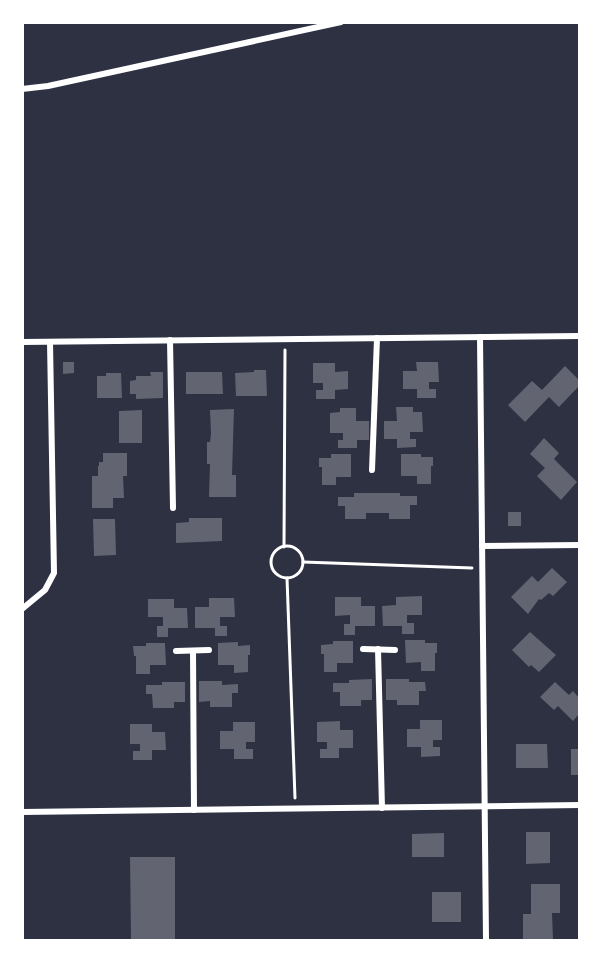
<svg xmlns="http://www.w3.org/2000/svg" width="602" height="963" viewBox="0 0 602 963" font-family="Barlow,sans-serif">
	<rect width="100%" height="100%" fill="#2d3142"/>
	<!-- building -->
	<g fill="#626471">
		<polygon points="63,362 74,362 74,373 63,374"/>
		<polygon points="416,362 438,362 439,382 429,382 429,389 436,389 436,398 417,398 417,389 403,389 403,371 417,371"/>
		<polygon points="313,363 335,363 335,372 348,371 348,389 335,390 335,399 316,399 316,390 323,390 323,383 313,383"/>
		<polygon points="565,366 579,380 579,386 559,407 549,397 525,422 508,405 532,381 542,390"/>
		<polygon points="254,370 266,370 267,396 236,396 235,373 254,372"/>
		<polygon points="150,372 163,372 163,398 136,399 136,394 130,394 130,381 136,380 136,376 151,376"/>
		<polygon points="186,372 222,372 223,394 186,394"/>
		<polygon points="106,373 121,373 122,398 97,398 97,376 106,376"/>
		<polygon points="396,407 413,407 413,412 422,412 423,432 410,432 410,439 416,439 416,447 397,448 397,439 384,439 384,421 397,421"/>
		<polygon points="340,408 356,408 356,421 369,421 369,440 357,440 357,448 338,448 338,440 343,440 343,433 330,433 330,413 340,412"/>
		<polygon points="234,409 232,475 236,475 236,497 209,497 210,464 207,464 207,442 210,442 211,434 210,410"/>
		<polygon points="142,410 142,443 119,443 119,411"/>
		<polygon points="544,438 559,453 554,459 577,482 561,500 537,476 545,468 530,454"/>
		<polygon points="103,453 127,453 127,476 123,476 124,498 113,498 113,508 92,508 92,476 98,476 98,466 99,466 99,462 103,462"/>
		<polygon points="331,454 351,454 351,477 336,477 336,485 322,485 322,467 319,467 319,458 331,458"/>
		<polygon points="401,454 421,454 421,457 433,457 433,466 431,466 431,484 417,484 417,476 401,476"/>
		<polygon points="354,493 400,493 400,496 417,496 417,505 410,505 410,519 389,519 389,513 366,513 366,519 345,519 345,506 338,506 338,497 354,497"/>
		<rect x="508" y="512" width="13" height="14"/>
		<polygon points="189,518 222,518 222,541 176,543 176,523 189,522"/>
		<polygon points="93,519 115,519 116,555 94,556"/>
		<polygon points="552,568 567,582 553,596 549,593 541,600 539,599 528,614 511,597 532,576 538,582"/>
		<polygon points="422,596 422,615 407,615 407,623 414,623 414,634 402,634 402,626 383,626 382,606 396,605 396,597"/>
		<polygon points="335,597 361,597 361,606 375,606 375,626 355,626 355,635 344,635 344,624 350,624 350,615 335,616"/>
		<polygon points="209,598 234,598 235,617 220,617 220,626 227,626 227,636 215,636 215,628 195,628 195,607 209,607"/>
		<polygon points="148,599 174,599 174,608 187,608 188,628 168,628 168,637 157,637 157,626 163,626 163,617 148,617"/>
		<polygon points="530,632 556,655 539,672 531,665 529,667 512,650"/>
		<polygon points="405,640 425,640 425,643 437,643 437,653 435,653 435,671 421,671 421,662 406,663"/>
		<polygon points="333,641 353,641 353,663 337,663 337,672 324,672 324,654 321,654 321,645 333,644"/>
		<polygon points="238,642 238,646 250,645 250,655 248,655 248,672 234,673 234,665 218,665 218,643"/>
		<polygon points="146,643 165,643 166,665 150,665 150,674 136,674 136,656 134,656 133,646 146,646"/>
		<polygon points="372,679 372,700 361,700 361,706 340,706 340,692 333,692 333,683 349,683 349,680"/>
		<polygon points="386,679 409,679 409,682 425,682 426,691 419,691 419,705 397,705 397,700 386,700"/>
		<polygon points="199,681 222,681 222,685 238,684 238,693 232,693 232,707 210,707 210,701 199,702"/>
		<polygon points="162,682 185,682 185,702 174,702 174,708 153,708 152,694 146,694 146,685 162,685"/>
		<polygon points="555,682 569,695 573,691 579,698 579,714 573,721 558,706 554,710 540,697"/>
		<polygon points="420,720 442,720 442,740 433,740 433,747 440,747 440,756 421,757 421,747 407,747 407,729 420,729"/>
		<polygon points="340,721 340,730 353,730 353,748 339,748 339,758 320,758 320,749 327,749 327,742 317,742 317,722"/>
		<polygon points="233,722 255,722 255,742 246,742 246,749 253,749 253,759 234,759 234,749 220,749 220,731 233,731"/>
		<polygon points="130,724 152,724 152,732 165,732 166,750 152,750 152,760 133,760 133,751 140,751 140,744 130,744"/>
		<polygon points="516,744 547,744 548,768 516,768"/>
		<rect x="571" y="749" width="8" height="26"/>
		<polygon points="526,832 550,832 550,863 526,864"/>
		<polygon points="444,833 444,857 412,857 412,834"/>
		<polygon points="130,857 175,857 175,940 131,940"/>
		<polygon points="531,884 560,884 560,913 552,913 553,940 523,940 523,914 531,914"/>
		<rect x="432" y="892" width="29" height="30"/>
	</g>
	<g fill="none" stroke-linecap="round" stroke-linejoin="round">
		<!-- path -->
		<g stroke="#fff" stroke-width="3">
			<circle cx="287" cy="562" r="16"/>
			<polyline points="284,547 285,350"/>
			<polyline points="303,562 472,568"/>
			<polyline points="287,578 295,798"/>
		</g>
		<!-- minor -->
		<g stroke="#fff" stroke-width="6">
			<polyline points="22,89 48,86 341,22"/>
			<polyline points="480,337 486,940"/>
			<polyline points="170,340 173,508"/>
			<polyline points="22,342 580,336"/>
			<polyline points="372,470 377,338"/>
			<polyline points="482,546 580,545"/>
			<polyline points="22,609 45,590 54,573 50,342"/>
			<polyline points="363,649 395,650"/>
			<polyline points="378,649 382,808"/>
			<polyline points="176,651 209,650"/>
			<polyline points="193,651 194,810"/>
			<polyline points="22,812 580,805"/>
		</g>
	</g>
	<!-- border -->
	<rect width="602" height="963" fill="none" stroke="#ffffff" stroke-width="48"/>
</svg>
